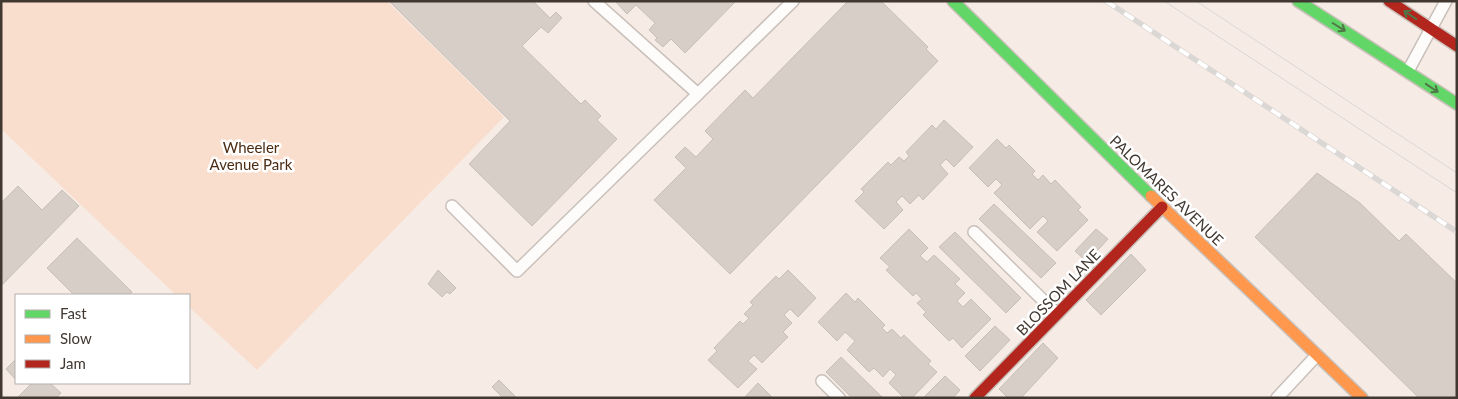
<svg xmlns="http://www.w3.org/2000/svg" width="1458" height="399" viewBox="0 0 1458 399" font-family="Lato,sans-serif">
	<rect width="100%" height="100%" fill="#f6ebe5"/>
	<!-- green -->
	<polygon fill="#f9decd" points="1,1 387,1 504,117 257,370 189,307 189,295 176,295 1,129"/>
	<!-- building -->
	<g fill="#d7cec8" stroke="#c8bfb9">
		<polygon points="389,1 533,1 550,18 556,12 562,18 548,33 541,27 522,46 581,104 585,100 601,116 597,120 617,139 532,226 469,164 510,121"/>
		<polygon points="615,1 736,1 685,53 671,39 663,47 655,40 657,38 649,30 655,23 636,5 627,14"/>
		<polygon points="848,1 881,1 928,47 926,49 938,61 730,274 654,200 686,168 675,157 685,147 696,157 713,139 705,131 745,90 753,98"/>
		<polygon points="944,120 973,147 954,167 946,159 940,165 948,174 923,200 919,195 910,204 902,196 896,202 903,210 884,229 855,201 864,192 861,189 888,162 891,165 899,157 904,161 909,156 906,152 932,125 936,129"/>
		<polygon points="997,139 1006,148 1009,145 1035,171 1032,174 1038,180 1043,175 1051,184 1055,180 1081,207 1078,210 1088,220 1057,251 1037,232 1048,221 1043,216 1030,229 994,193 1002,185 996,179 988,187 969,168"/>
		<polygon points="1317,173 1360,203 1399,241 1406,234 1457,283 1457,394 1453,398 1419,398 1255,237"/>
		<polygon points="18,186 42,210 62,190 79,206 1,286 1,203"/>
		<polygon points="994,204 1056,263 1041,278 979,219"/>
		<polygon points="909,229 928,248 920,256 927,262 934,255 960,279 955,284 965,293 957,301 963,307 971,299 991,319 962,348 953,338 949,341 923,315 926,312 917,303 922,299 916,293 913,296 886,270 890,267 880,258"/>
		<polygon points="1096,229 1108,239 1087,262 1075,251"/>
		<polygon points="955,232 1021,298 1006,313 939,247"/>
		<polygon points="77,238 132,292 128,295 74,295 47,268"/>
		<polygon points="1131,254 1146,270 1101,315 1086,300"/>
		<polygon points="438,270 456,288 450,294 447,292 442,297 428,284"/>
		<polygon points="788,270 816,298 798,317 790,309 784,315 792,323 783,332 788,337 762,363 754,355 748,361 757,369 738,388 708,360 717,351 714,348 740,321 743,324 749,318 744,314 753,305 750,302 776,276 779,279"/>
		<polygon points="846,293 855,302 858,298 885,325 882,328 887,333 892,329 901,338 904,335 931,361 928,364 937,372 912,398 904,398 889,383 896,375 890,369 883,377 874,368 869,372 847,350 855,341 845,332 837,341 818,322"/>
		<polygon points="995,326 1010,340 980,371 965,356"/>
		<polygon points="1043,343 1058,358 1021,398 1008,398 999,389"/>
		<polygon points="841,357 883,398 852,398 826,372"/>
		<polygon points="16,359 16,380 6,369"/>
		<polygon points="945,376 960,390 953,398 923,398"/>
		<polygon points="499,380 517,398 503,398 492,387"/>
		<polygon points="32,383 50,383 61,393 56,398 17,398"/>
		<polygon points="758,383 773,398 744,398"/>
	</g>
	<g fill="none" stroke-linecap="round" stroke-linejoin="round">
		<defs>
			<g id="lane">
				<polyline points="594,1 698,94 793,1"/>
				<polyline points="1408,71 1446,1"/>
				<polyline points="452,206 517,271 698,94"/>
				<polyline points="974,232 1057,314"/>
				<polyline points="822,381 839,398"/>
				<polyline points="1277,398 1317,355"/>
			</g>
			<g id="fast">
				<polyline points="953,1 1151,196"/>
				<polyline points="1298,1 1457,104"/>
			</g>
			<polyline id="slow" points="1151,196 1362,398"/>
			<g id="jam">
				<polyline points="1389,1 1457,46"/>
				<polyline points="975,398 1162,207"/>
			</g>
		</defs>
		<!-- lane casing -->
		<use href="#lane" stroke="#c9c0ba" stroke-width="14"/>
		<!-- fast casing -->
		<use href="#fast" stroke="#c9c0ba" stroke-width="14"/>
		<!-- slow casing -->
		<use href="#slow" stroke="#c9c0ba" stroke-width="14"/>
		<!-- jam casing -->
		<use href="#jam" stroke="#c9c0ba" stroke-width="14"/>
		<!-- lane -->
		<use href="#lane" stroke="#fefcfb" stroke-width="11"/>
		<!-- fast -->
		<use href="#fast" stroke="#63d668" stroke-width="11"/>
		<!-- slow -->
		<use href="#slow" stroke="#ff974d" stroke-width="11"/>
		<!-- jam -->
		<use href="#jam" stroke="#b3261e" stroke-width="11"/>
		<!-- tram -->
		<g stroke="#dbd7d5" stroke-width="1">
			<polyline points="1164,1 1457,193"/>
			<polyline points="1196,1 1457,173"/>
		</g>
		<defs>
			<polyline id="rail" points="1106,1 1457,232"/>
		</defs>
		<!-- rail casing -->
		<use href="#rail" stroke="#dbd7d5" stroke-width="5.5"/>
		<!-- rail -->
		<use href="#rail" stroke="#fff" stroke-width="4" stroke-dasharray="11" stroke-linecap="butt"/>
	</g>
	<!-- one-way arrows -->
	<defs><path id="oneway-shaft" d="M-6 0H5M1.5-3L5.5 0L1.5 3" fill="none" stroke-width="1.6" stroke-linecap="round" stroke-linejoin="round" transform="scale(1.25)"/></defs>
	<g stroke="#4f7747">
		<use href="#oneway-shaft" transform="translate(1410 15) rotate(-146)"/>
		<use href="#oneway-shaft" transform="translate(1339 27) rotate(32)"/>
		<use href="#oneway-shaft" transform="translate(1432 88) rotate(34)"/>
	</g>
	<g text-anchor="middle" dominant-baseline="central" stroke-width="5" stroke-linejoin="round" paint-order="stroke">
		<!-- park labels -->
		<g font-size="15" fill="#4b2c13" stroke="#fff">
			<text x="251" y="147">Wheeler<tspan x="251" dy="17">Avenue Park</tspan></text>
		</g>
		<!-- street labels -->
		<g font-size="15" fill="#413831" stroke="#fff">
			<text transform="translate(1167 190) rotate(44)">PALOMARES AVENUE</text>
			<text transform="translate(1058 292) rotate(-46)">BLOSSOM LANE</text>
		</g>
	</g>
	<!-- border -->
	<rect width="1458" height="399" fill="none" stroke="#413831" stroke-width="5"/>
	<!-- legend -->
	<rect x="15" y="294" width="175" height="90" fill="#ffffff" stroke="#b3afad"/>
	<rect x="25" y="310" width="25" height="8" fill="#63d668" stroke="#b3afad"/>
	<text x="60" y="319" font-size="15" fill="#413831">Fast</text>
	<rect x="25" y="335" width="25" height="8" fill="#ff974d" stroke="#b3afad"/>
	<text x="60" y="344" font-size="15" fill="#413831">Slow</text>
	<rect x="25" y="360" width="25" height="8" fill="#b3261e" stroke="#b3afad"/>
	<text x="60" y="369" font-size="15" fill="#413831">Jam</text>
</svg>
